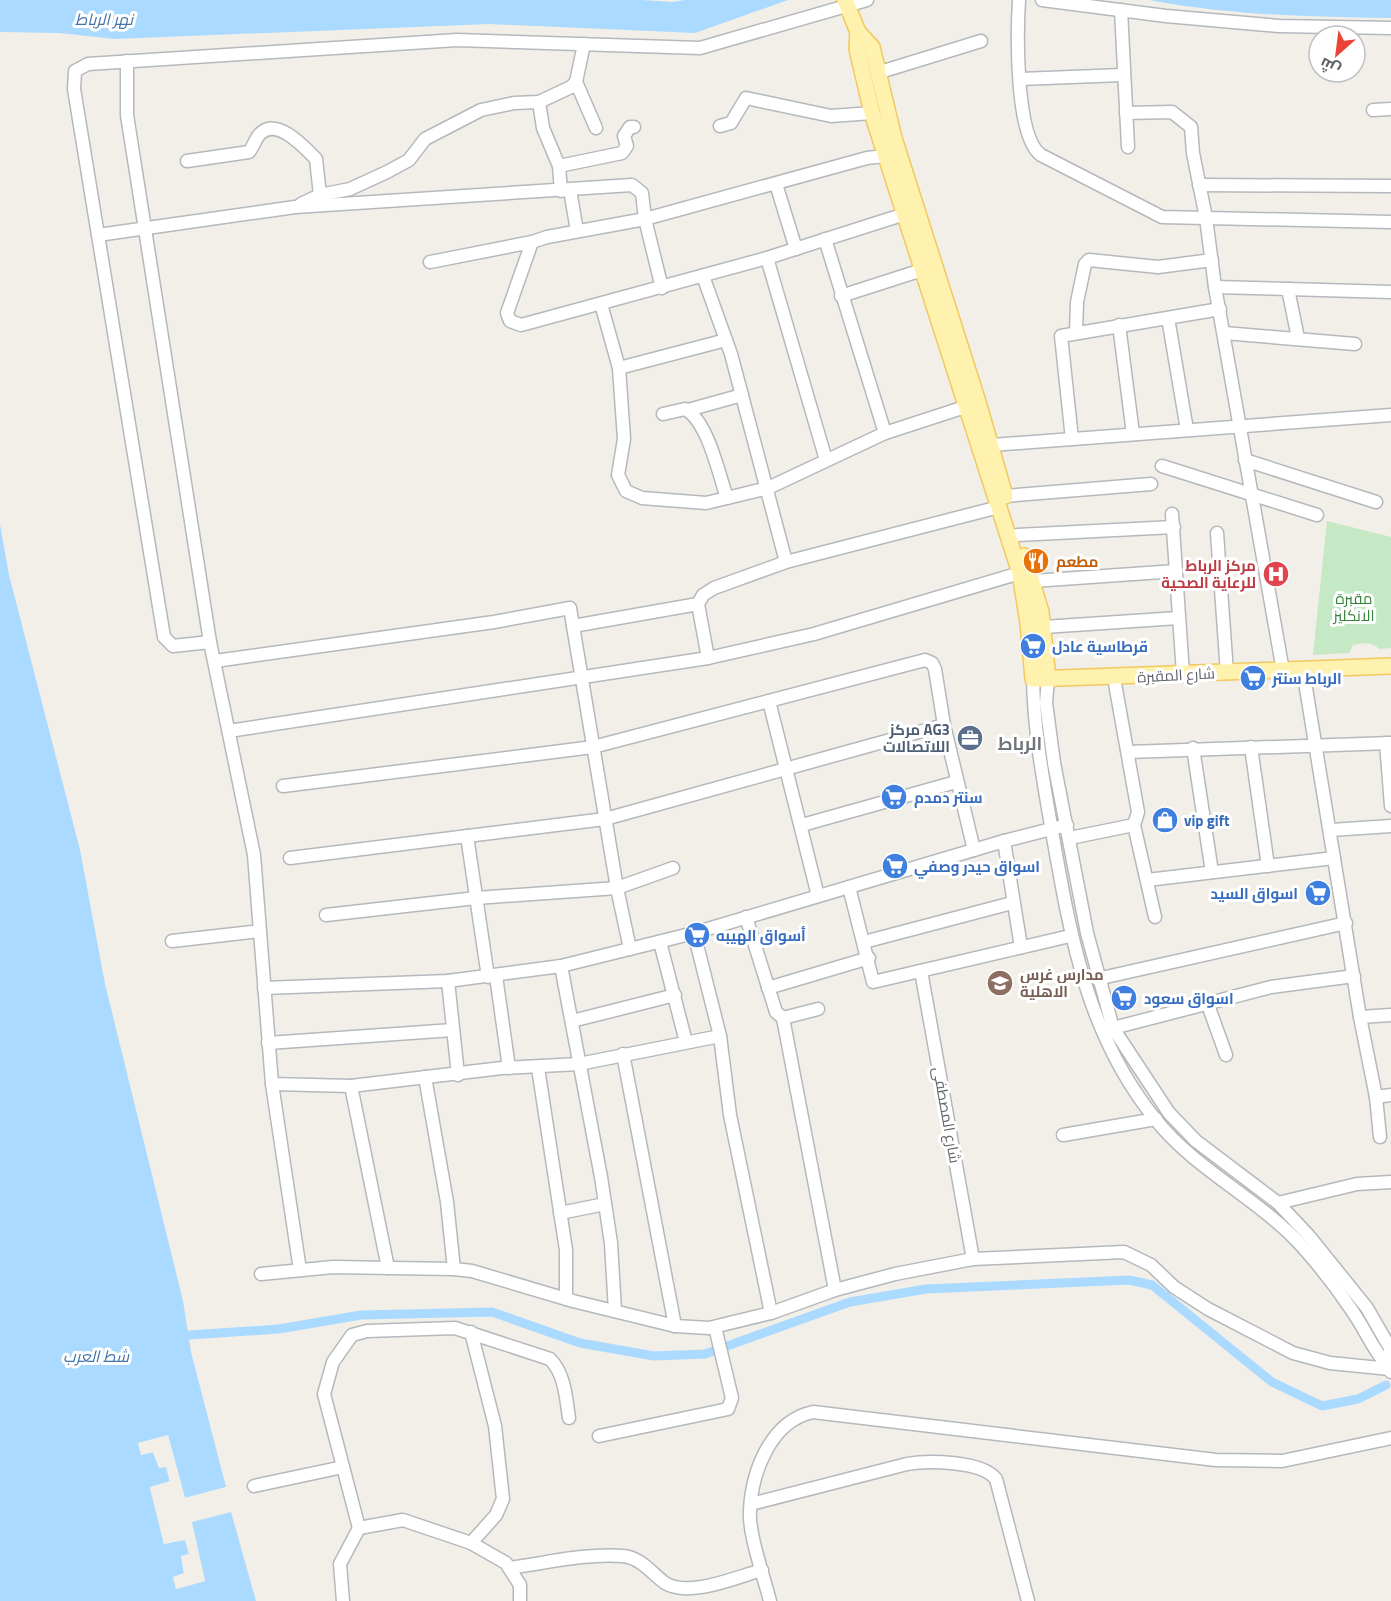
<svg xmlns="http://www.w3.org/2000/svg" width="1391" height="1601" viewBox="0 0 1391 1601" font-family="'Titillium Web',Cairo,sans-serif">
	<rect width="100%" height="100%" fill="#f1efe8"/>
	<!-- green -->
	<path fill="#c5e8c5" d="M1327,521l64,16v111l-12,1c-7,-8 -16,-6 -26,-4l-4,8 -36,2z"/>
	<!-- water -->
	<g fill="#aadaff">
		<polygon points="0,0 641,0 673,2 684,0 788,0 695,33 489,24 115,39 60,33 0,32"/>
		<path d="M1149,0h242v18c-81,-1 -162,-3 -242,-18z"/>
		<polygon points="0,524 9,575 80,850 105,984 183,1301 191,1352 226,1487 185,1498 168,1436 138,1443 141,1455 153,1452 159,1468 166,1467 170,1482 150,1488 164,1544 185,1539 189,1554 181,1556 184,1574 173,1577 176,1589 205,1581 192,1522 231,1512 256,1601 0,1601"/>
	</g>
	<!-- pier -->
	<polygon fill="#f1efe8" points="168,1435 185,1498 226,1487 227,1490 183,1501 166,1439 142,1445 143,1451 155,1450 161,1465 169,1467 173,1483 154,1490 166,1541 185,1536 188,1538 192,1555 184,1558 187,1574 177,1579 178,1586 202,1579 190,1520 205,1581 176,1589 173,1577 184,1573 181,1556 189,1554 185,1540 164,1544 150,1487 170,1481 166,1467 159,1468 153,1452 141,1455 138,1443"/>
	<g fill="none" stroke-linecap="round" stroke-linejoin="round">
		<!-- canal -->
		<polyline stroke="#aadaff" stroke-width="9" points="189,1335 279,1329 361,1315 492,1312 580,1343 654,1356 705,1354 850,1302 926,1289 1129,1280 1152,1285 1272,1382 1322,1406 1358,1399 1386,1385"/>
		<defs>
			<g id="minor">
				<path d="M1019,0c-2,32 -4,137 22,155l121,62 229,5"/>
				<polyline points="1042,0 1166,16 1279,26 1391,28"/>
				<polyline points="1121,10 1128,147"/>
				<polyline points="127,61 127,115 210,642 254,855 272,1084 300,1270"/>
				<polyline points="877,73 981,41"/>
				<polyline points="1020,79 1122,75"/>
				<polyline points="576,82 596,128"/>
				<polyline points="539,102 543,128 559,166 561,191"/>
				<polyline points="1373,110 1391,109"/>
				<polyline points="1126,113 1172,112 1191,127 1193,153 1206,218 1215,287 1283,671"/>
				<polyline points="720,126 731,123 746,98 831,116 872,113"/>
				<polyline points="885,156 867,158 645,219 547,237 532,242 507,313 510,321 521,325 767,258 905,214"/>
				<path d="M187,161l62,-9c4,-5 6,-12 10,-17 17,-20 46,13 57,24l4,36"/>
				<polyline points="559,166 622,153 627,146 624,136 630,127 634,127"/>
				<polyline points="776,184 796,249"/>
				<polyline points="1199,185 1391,186"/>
				<polyline points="570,190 577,231"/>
				<polyline points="301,204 320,195 350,189 387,172 409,160 425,139 481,110 514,103 539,102 571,87 576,82 584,44"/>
				<polyline points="98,235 295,207 632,185 642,193 645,219 662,288"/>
				<polyline points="825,239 885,433"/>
				<polyline points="767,258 826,460"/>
				<polyline points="430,262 532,242"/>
				<polyline points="703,276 731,354 786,562"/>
				<polyline points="1215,287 1391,292"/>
				<polyline points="1288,289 1298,338"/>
				<polyline points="841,296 922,270"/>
				<polyline points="601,304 619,368 624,439 618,475 626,491 642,498 706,503 768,488 885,433 968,406"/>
				<polyline points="1168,318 1187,430"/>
				<polyline points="1119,325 1133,434"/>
				<polyline points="1076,332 1077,302 1085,264 1089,260 1158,267 1212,260"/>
				<polyline points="1224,333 1355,344"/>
				<polyline points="619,368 726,340"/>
				<polyline points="688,410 742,395"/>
				<path d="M663,414l22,-5c23,12 34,66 42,89"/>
				<polyline points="1072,439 1061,336 1220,309"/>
				<polyline points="992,445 1391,415"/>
				<polyline points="1245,460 1376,502"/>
				<polyline points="1162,466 1317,515"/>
				<polyline points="1005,496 1151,484"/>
				<polyline points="1172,514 1183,674"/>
				<polyline points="1217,533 1227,673"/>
				<polyline points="1017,535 1174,527"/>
				<polyline points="1033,581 1176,571"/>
				<polyline points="573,626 698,604"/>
				<polyline points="1044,627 1178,618"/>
				<polyline points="210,642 173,646 164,637 74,89 75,71 88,64 457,40 700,48 867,0"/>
				<polyline points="708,658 698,604 703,595 714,588 786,562 999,507"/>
				<polyline points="215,661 494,622 570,608 617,888 630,949"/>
				<polyline points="1303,670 1360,1017 1376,1097 1380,1137"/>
				<polyline points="1114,678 1138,812 1134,825 1155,917"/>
				<path d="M1033,679c1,54 11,106 20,158 18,102 35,200 103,283 40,50 100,77 144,124 19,21 37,44 53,68 13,19 21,40 37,57"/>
				<polyline points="1048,679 1046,703 1054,763 1087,933 1113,1028 1169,1113 1196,1141 1278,1203 1309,1236 1367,1308 1390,1348 1391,1372"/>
				<polyline points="769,701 818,896"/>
				<polyline points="229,731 708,658 814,634 1020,573"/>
				<polyline points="1386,743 1391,806"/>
				<polyline points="1251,747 1268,866"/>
				<polyline points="1193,748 1212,872"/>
				<polyline points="1128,752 1391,743"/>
				<polyline points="283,786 593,747 925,660 932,663 935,669 944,725 974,850"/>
				<polyline points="802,825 956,782"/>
				<polyline points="1331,830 1391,826"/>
				<polyline points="467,836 488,977"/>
				<polyline points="1070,838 1134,825"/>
				<polyline points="1004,841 1021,947"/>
				<polyline points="290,858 605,819 944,725"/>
				<polyline points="1147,880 1334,858"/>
				<polyline points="849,887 873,982 1070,936"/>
				<polyline points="326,915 476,898 617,888 673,868"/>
				<polyline points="746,917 776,1012 783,1018 818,1009"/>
				<polyline points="694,933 720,1036 730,1115 771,1313"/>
				<polyline points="172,941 260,931"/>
				<polyline points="660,942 686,1042"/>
				<polyline points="864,942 1012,903"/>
				<polyline points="561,966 601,1177 611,1243 615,1311"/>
				<polyline points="921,971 973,1259"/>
				<polyline points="496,976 509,1068"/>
				<polyline points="1097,979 1346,923"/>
				<polyline points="448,981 458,1075"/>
				<polyline points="264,988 448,981 561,966 694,933 1004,841 1067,825"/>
				<polyline points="768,988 869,958"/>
				<polyline points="1207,1002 1226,1055"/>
				<polyline points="1360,1017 1391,1015"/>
				<polyline points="783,1018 835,1290"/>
				<polyline points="572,1021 675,995"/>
				<polyline points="1113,1028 1271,987 1354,976"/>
				<polyline points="268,1043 453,1030"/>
				<polyline points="623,1054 675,1326"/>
				<polyline points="538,1068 566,1250 566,1299"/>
				<polyline points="425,1077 447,1202 454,1269"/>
				<polyline points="272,1084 351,1086 502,1068 579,1064 720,1036"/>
				<polyline points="351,1086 388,1268"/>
				<polyline points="1376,1097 1391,1095"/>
				<polyline points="1063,1135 1156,1119"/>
				<polyline points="1278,1203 1357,1184 1391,1182"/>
				<polyline points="560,1213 605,1204"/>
				<polyline points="261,1274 333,1267 454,1269 472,1271 573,1301 675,1326 709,1328 771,1313 835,1290 895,1274 973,1259 1124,1252 1151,1265 1174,1287 1208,1309 1293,1353 1330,1363 1390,1369"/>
				<polyline points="599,1436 728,1409 732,1398 715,1327"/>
				<polyline points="254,1486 343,1467"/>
				<path d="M751,1504l156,-40c21,-4 75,-3 89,15l32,122"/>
				<path d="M359,1528l-35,-134 9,-32 19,-27 15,-4 88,-3 95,31c15,15 16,39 19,59"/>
				<polyline points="471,1543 496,1515 503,1499 495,1426 471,1332"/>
				<path d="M509,1568c37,-5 77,-15 114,-12 19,2 28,17 42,27 24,15 71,-6 97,-13"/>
				<polyline points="343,1601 340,1564 359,1528 403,1520 471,1543 506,1563 520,1585 520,1601"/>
				<path d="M770,1601c-6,-24 -22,-68 -20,-91 2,-39 21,-89 63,-98l403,48 66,1 109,-23"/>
			</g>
			<g id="major">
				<polyline points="845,0 858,32 872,47 894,138 978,402 1005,496"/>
				<polyline points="858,32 857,49 872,113 1020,573 1028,623 1033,679 1391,666"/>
				<polyline points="1024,556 1041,612 1048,679"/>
			</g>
		</defs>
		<!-- minor casing -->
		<use href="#minor" stroke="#b5b8bc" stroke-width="15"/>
		<!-- major casing -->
		<use href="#major" stroke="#f2c960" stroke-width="18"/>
		<!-- minor -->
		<use href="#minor" stroke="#fff" stroke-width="12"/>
		<!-- major -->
		<use href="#major" stroke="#fff2af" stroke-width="15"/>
	</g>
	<!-- icons -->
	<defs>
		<symbol id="restaurant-disc" viewBox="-11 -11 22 22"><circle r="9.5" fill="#e8710a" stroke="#fff"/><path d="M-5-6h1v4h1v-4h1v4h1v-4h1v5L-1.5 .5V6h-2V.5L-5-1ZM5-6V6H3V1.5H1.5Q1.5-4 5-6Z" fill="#fff"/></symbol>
		<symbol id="hospital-disc" viewBox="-11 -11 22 22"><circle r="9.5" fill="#e0444e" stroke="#fff"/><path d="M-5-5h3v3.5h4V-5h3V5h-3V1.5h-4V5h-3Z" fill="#fff"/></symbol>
		<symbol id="supermarket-disc" viewBox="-11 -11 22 22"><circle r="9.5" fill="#3f7fe0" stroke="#fff"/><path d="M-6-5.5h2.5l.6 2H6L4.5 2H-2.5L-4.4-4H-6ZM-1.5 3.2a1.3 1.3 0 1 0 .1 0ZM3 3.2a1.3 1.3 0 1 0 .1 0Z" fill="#fff"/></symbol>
		<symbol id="office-disc" viewBox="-11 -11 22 22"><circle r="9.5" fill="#5c6f8a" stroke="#fff"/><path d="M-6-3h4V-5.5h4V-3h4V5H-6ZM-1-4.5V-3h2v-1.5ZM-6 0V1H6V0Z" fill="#fff"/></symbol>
		<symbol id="shop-disc" viewBox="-11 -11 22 22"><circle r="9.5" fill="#3f7fe0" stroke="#fff"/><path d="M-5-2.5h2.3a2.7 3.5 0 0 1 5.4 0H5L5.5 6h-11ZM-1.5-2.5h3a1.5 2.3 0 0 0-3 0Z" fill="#fff"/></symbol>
		<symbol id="school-disc" viewBox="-11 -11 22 22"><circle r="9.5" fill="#8d6e63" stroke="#fff"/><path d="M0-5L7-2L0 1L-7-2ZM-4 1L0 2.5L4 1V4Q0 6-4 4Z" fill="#fff"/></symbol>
	</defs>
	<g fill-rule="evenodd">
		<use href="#restaurant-disc" x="1021" y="546" width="30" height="30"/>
		<use href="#hospital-disc" x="1261" y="559" width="30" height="30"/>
		<use href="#supermarket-disc" x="1018" y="631" width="30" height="30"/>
		<use href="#supermarket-disc" x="1238" y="663" width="30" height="30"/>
		<use href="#office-disc" x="955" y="723" width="30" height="30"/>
		<use href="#supermarket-disc" x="879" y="782" width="30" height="30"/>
		<use href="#shop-disc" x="1150" y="805" width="30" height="30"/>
		<use href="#supermarket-disc" x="880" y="851" width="30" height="30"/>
		<use href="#supermarket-disc" x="1303" y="878" width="30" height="30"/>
		<use href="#supermarket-disc" x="682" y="920" width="30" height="30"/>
		<use href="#school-disc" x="985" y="968" width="30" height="30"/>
		<use href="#supermarket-disc" x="1109" y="983" width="30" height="30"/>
	</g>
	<g text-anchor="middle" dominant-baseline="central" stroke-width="6" stroke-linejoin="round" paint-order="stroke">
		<!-- food labels -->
		<g font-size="15" font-weight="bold" fill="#c56008" stroke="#fff" text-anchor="start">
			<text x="1056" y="561">مطعم</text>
		</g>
		<!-- health labels -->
		<g font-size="15" font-weight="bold" fill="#be3a42" stroke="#fff" text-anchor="end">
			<text x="1256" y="565">مركز الرباط<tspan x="1256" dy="17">للرعاية الصحية</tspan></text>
		</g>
		<!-- park labels -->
		<g font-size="15" fill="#348238" stroke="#fff">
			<text x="1354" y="598">مقبرة<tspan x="1354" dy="17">الانكليز</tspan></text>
		</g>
		<!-- shop labels -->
		<g font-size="15" font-weight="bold" fill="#366cbe" stroke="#fff" text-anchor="start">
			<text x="1052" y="646">قرطاسية عادل</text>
			<text x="1272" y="678">الرباط سنتر</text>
			<text x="914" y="797">سنتر دمدم</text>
			<text x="1184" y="820">vip gift</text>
			<text x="914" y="866">اسواق حيدر وصفي</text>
			<text x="1298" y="893" text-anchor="end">اسواق السيد</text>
			<text x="716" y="935">أسواق الهيبه</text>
			<text x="1144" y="998">اسواق سعود</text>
		</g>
		<!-- street labels -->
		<g font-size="15" fill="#5f6368" stroke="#fff">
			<text transform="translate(1176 675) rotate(-3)">شارع المقبرة</text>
			<text transform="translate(947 1115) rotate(80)">شارع المصطفى</text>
		</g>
		<!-- service labels -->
		<g font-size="15" font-weight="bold" fill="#4e5e75" stroke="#fff" text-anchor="end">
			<text x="950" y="729">مركز AG3<tspan x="950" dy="17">اللاتصالات</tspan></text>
		</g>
		<!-- education labels -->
		<g font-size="15" font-weight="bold" fill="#785e54" stroke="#fff" text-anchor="start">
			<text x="1020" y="974">مدارس غرس<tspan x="1020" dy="17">الاهلية</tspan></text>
		</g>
		<!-- water labels -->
		<g font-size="16" font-style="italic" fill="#4174aa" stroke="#fff">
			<text x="104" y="19">نهر الرباط</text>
			<text x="96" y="1356">شط العرب</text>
		</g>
		<!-- quarter labels -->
		<g font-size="18" font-weight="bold" fill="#70757a" stroke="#fff">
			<text x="1020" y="743">الرباط</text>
		</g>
	</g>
	<!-- north arrow -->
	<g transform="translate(1337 54) rotate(208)"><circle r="28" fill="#ffffff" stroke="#bfc1c3" stroke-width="1.5"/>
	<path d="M0-4.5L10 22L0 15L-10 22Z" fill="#ea4335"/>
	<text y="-9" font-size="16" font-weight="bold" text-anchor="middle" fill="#5f6368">ش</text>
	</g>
</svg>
